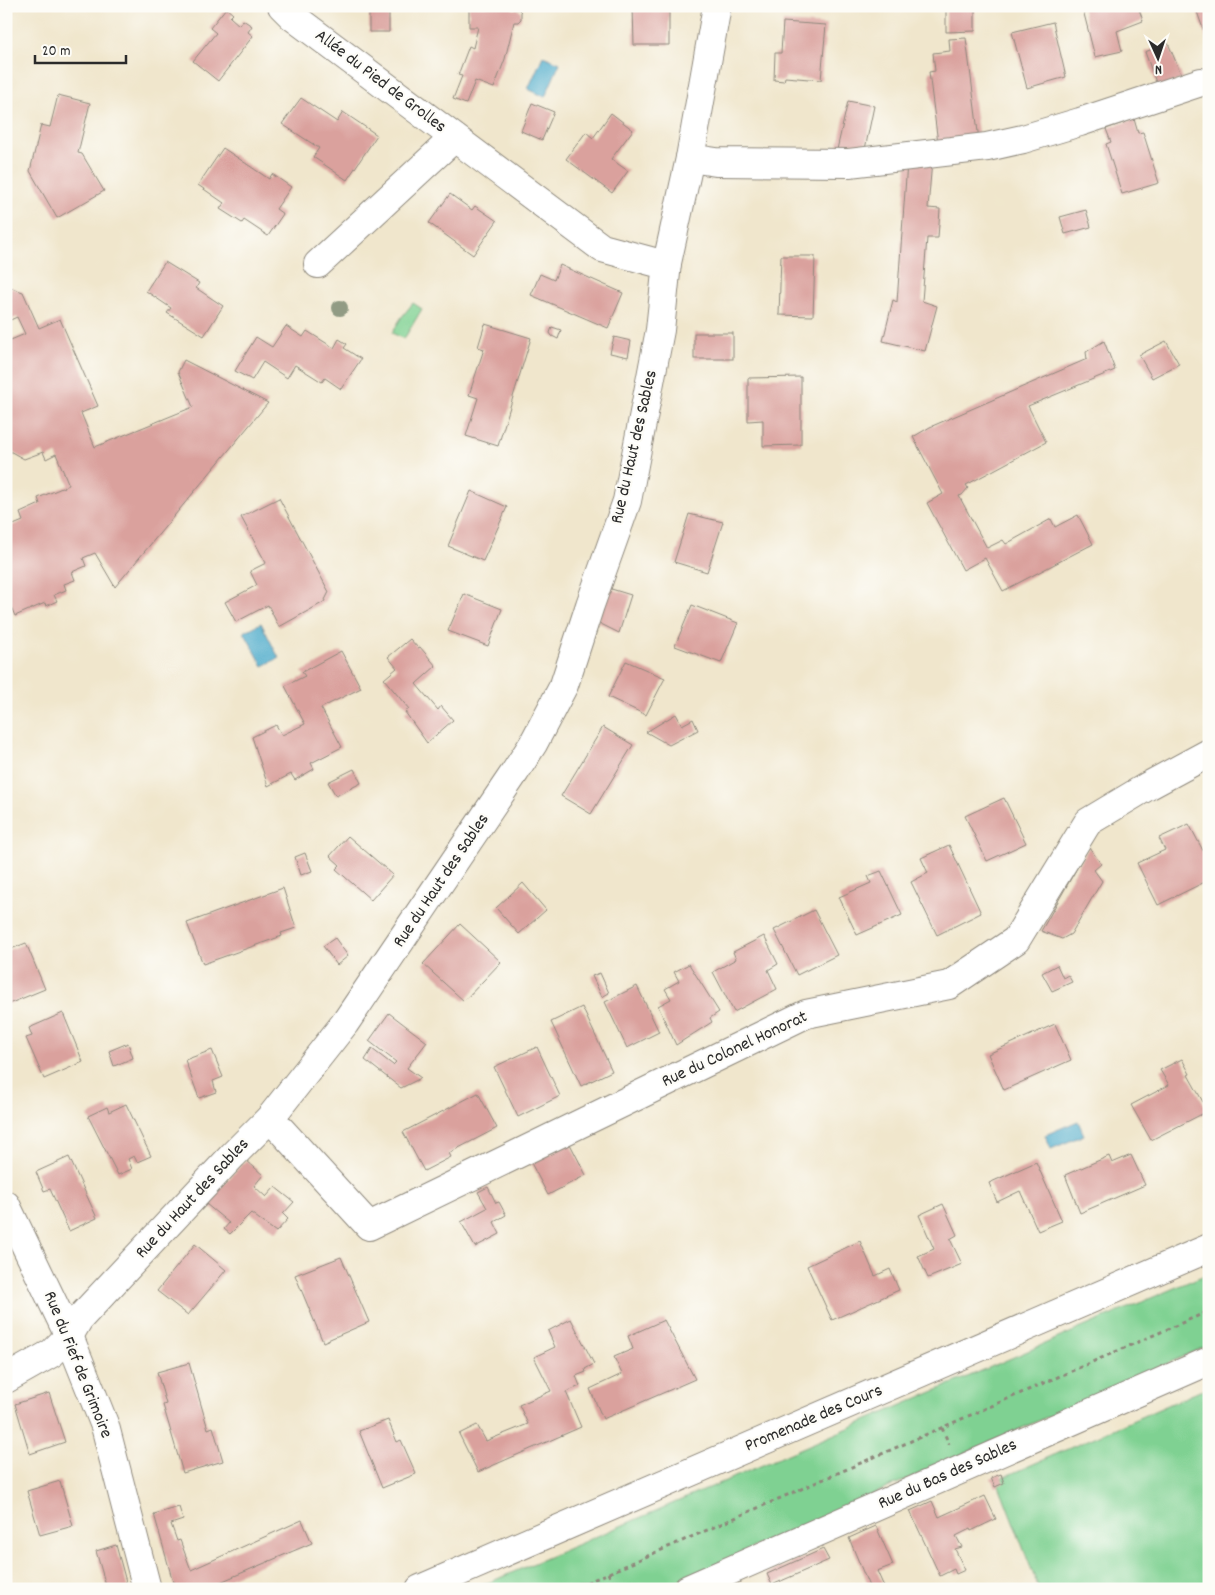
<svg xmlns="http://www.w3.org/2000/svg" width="1215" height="1595" viewBox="0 0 1215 1595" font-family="Dekko,sans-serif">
	<rect width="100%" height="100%" fill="#fdfcf7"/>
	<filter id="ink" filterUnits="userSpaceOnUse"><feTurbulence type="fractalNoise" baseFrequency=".02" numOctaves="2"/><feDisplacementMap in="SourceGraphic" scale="10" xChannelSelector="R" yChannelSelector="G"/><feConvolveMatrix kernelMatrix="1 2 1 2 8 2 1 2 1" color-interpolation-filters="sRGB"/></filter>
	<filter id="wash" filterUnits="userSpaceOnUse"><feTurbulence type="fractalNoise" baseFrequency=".0096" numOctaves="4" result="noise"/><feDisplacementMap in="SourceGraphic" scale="20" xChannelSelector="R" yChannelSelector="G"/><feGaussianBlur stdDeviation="1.12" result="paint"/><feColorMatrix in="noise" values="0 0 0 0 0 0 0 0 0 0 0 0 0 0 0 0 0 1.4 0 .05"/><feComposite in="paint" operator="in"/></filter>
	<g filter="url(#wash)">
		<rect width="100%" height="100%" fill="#f0e6cc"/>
		<!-- green -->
		<g fill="#7fd192" stroke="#557e5e">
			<polygon points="413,303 422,309 404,339 392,333 401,318"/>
			<polygon points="1209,1275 1209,1345 660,1589 474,1589 1200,1277"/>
			<polygon points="1209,1387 1209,1589 1039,1589 997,1480"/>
		</g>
		<!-- water -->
		<g fill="#4baaca" stroke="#3b6a7a">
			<polygon points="543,56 560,63 545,97 528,89"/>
			<polygon points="261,623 279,658 263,666 244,632"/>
			<polygon points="1078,1121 1084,1135 1051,1149 1045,1135"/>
		</g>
		<g id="blocks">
			<!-- building -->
			<g fill="#daa19d">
				<polygon points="469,6 513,6 513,9 518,9 521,12 521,19 518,22 514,22 505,59 494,88 475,81 466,104 453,99 462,76 458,75 469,46 473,48 478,27 469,27"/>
				<polygon points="633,6 669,6 669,45 634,45"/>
				<polygon points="946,6 975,6 975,31 946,32"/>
				<polygon points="1082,6 1138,6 1143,21 1117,31 1122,51 1095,57"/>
				<polygon points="1195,6 1209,6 1209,43 1208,43"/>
				<polygon points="226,8 233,14 230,17 239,25 243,20 252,26 248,32 253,36 218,81 193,61 216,33 210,28"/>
				<polygon points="389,8 389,32 369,32 369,9"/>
				<polygon points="783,22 826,25 821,80 785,77 784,81 774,80 775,53 781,53"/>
				<polygon points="1053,22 1066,77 1027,88 1012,32"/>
				<polygon points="966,38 979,140 938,143 929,72 935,71 933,53 950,51 949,39"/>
				<polygon points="1168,43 1183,79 1158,88 1145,52"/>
				<polygon points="58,95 90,103 78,153 82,154 104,191 57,218 30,171 41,125 50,127"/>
				<polygon points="301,98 337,122 343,112 377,135 347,180 313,157 319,148 282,124"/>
				<polygon points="848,101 874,106 864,154 836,154"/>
				<polygon points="532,103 554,112 542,140 521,131"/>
				<polygon points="611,113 633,130 611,159 628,171 612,193 566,159 586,132 593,138"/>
				<polygon points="1134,119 1138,133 1143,132 1159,183 1122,194 1106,144 1111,142 1106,129"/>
				<polygon points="223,148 269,179 272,174 291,187 276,209 283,214 268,236 244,220 242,223 220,209 224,203 198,185"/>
				<polygon points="932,161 928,208 940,209 938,238 927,238 922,301 937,306 925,351 883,341 893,300 897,302 907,163"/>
				<polygon points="450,194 472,210 475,206 497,221 473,255 429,223"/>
				<polygon points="1086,210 1091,227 1065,234 1060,217"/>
				<polygon points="781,256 815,256 813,316 779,315"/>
				<polygon points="165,262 199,283 196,288 223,306 204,336 167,313 171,308 146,291"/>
				<polygon points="560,265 623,293 608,328 531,295 540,274 554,280"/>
				<polygon points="9,287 23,292 39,328 60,319 98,406 81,413 95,447 193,407 178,372 184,360 268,403 115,587 95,553 83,558 86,566 72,572 75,580 64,584 66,590 54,595 57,601 46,606 45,603 15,616 6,595 6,528 23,521 20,513 40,504 38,498 69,485 56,454 46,459 43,452 24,459 6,449 6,342 25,334 17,317 6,322 6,289"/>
				<polygon points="485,324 531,338 498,446 466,436 478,398 469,395 484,349 478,347"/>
				<polygon points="286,326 303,337 307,331 334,348 339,339 347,344 344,348 361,359 341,389 325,378 322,382 295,365 287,378 263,362 252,380 235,371 256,337 272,347"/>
				<polygon points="552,327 561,330 558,339 552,336 550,333"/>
				<rect x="694" y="333" width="39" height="26"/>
				<polygon points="614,337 631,341 628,357 610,353"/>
				<polygon points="1104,341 1115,370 1028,406 1046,442 966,485 968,488 962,495 959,496 987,548 1003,540 1006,544 1051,519 1055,527 1078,515 1093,544 1003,591 985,558 963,570 927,503 943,494 913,437 930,427 1087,359 1086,352"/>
				<polygon points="1166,341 1179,364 1152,378 1139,355"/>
				<polygon points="801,377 801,445 763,446 763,420 748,421 748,378"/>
				<polygon points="471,491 507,507 483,561 448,546"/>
				<polygon points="279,498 329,592 324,602 279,627 268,605 236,622 225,602 257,585 250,571 266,563 241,517"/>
				<polygon points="689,514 723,522 707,572 674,562"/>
				<polygon points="608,588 631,595 619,633 597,622"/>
				<polygon points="464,594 502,609 488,646 448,631"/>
				<polygon points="692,605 738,623 721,663 675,646"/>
				<polygon points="410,639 418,648 420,647 436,666 416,684 438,710 441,706 453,720 427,743 405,712 409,709 384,679 397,668 388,657"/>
				<polygon points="341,651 361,688 321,708 342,747 311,763 314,769 295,780 291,774 268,786 252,737 276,725 282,735 305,724 285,686 305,676 302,672"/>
				<polygon points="626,661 665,678 646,715 608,697"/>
				<polygon points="676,714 682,725 693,719 698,730 669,745 646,732"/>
				<polygon points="603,727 633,745 591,814 561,796"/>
				<polygon points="354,769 361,783 336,796 328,782"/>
				<polygon points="1004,798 1026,843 987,861 965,816"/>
				<polygon points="1189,824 1209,862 1209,880 1158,905 1137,863 1165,850 1159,838"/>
				<polygon points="348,836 393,875 371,900 336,869 340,865 330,856"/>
				<polygon points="949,845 981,913 937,935 911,882 928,873 921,858"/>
				<polygon points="1089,847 1101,864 1094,870 1102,881 1071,934 1062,939 1041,931"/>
				<polygon points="305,853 312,871 301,875 295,857"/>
				<polygon points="881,871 902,915 857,935 839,897 871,883 868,876"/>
				<polygon points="523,883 546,910 519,934 496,908"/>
				<polygon points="283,888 296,928 281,933 282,936 203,964 187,923"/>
				<polygon points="814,910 837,955 797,975 774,930"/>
				<polygon points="460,924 501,962 464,1001 423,964"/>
				<polygon points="764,936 778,964 768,970 777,989 734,1012 713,972 736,959 733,952"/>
				<polygon points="335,938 348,956 337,965 323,946"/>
				<polygon points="26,943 45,989 6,1005 6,951"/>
				<polygon points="689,964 719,1012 710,1018 712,1022 676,1045 658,1006 671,999 665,989 679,981 674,972"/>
				<polygon points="1057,965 1063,978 1068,975 1072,982 1052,991 1042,973"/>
				<polygon points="600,973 609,993 602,997 592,976"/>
				<polygon points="637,986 659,1032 627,1048 605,1002"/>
				<polygon points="582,1007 612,1071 581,1086 551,1022"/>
				<polygon points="63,1013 83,1062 44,1079 26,1038 32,1036 29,1028"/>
				<polygon points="389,1013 427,1042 407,1068 421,1078 401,1088 365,1060 372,1049 393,1065 396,1062 369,1041"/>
				<polygon points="1055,1024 1071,1060 1004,1090 988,1054"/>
				<polygon points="128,1043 133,1058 114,1066 109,1051"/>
				<polygon points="537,1047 560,1096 518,1117 494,1067"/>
				<polygon points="212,1050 223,1077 213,1081 216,1092 199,1098 185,1060"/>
				<polygon points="1182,1059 1190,1074 1188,1075 1208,1111 1151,1140 1131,1105 1169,1085 1160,1070"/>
				<polygon points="478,1093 497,1128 449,1153 451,1157 424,1171 403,1132"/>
				<polygon points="126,1104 151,1156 137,1162 134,1156 128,1159 132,1169 118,1175 88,1116 107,1107 109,1112"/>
				<polygon points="570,1144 586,1175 548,1195 531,1163"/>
				<polygon points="1131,1155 1145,1185 1080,1213 1065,1175 1109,1156 1112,1163"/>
				<polygon points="69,1157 97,1218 69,1231 50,1189 44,1191 36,1172"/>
				<polygon points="246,1160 263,1175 254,1186 266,1197 275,1187 294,1202 283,1214 288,1219 276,1232 251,1213 230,1234 224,1229 229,1223 206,1204"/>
				<polygon points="1036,1162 1062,1221 1038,1231 1020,1191 997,1202 989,1183"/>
				<polygon points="488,1187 496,1203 499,1202 506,1215 494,1222 500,1234 475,1247 461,1222 487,1208 478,1192"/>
				<polygon points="943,1204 957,1235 950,1239 962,1264 928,1278 918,1256 934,1249 919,1215"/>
				<polygon points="860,1241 875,1276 890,1269 899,1290 832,1320 807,1266"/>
				<polygon points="195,1244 226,1270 188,1315 157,1291"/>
				<polygon points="341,1257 369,1322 323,1342 295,1275"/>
				<polygon points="571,1319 594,1364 585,1369 586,1372 576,1376 580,1386 566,1392 581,1427 478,1472 459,1434 477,1425 486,1441 528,1424 519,1405 551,1391 534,1357 555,1347 548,1331"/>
				<polygon points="664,1320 695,1379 603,1419 590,1389 622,1374 614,1357 633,1349 628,1336"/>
				<polygon points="189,1363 208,1429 213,1427 223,1461 183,1473 163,1405 166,1404 157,1372"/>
				<polygon points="49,1393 65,1442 30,1454 15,1404"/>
				<polygon points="388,1420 397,1442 401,1440 416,1474 382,1488 359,1431"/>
				<polygon points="1001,1474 1004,1483 995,1487 991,1478"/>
				<polygon points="60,1481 73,1526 40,1535 27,1491"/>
				<polygon points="985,1496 996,1519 971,1531 970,1529 956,1536 962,1547 955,1549 965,1570 956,1574 954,1569 940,1576 910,1511 932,1501 939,1517"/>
				<polygon points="179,1507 183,1520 171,1524 177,1541 180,1540 191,1570 302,1520 312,1543 204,1589 175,1589 154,1514"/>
				<polygon points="876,1526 893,1565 877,1571 885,1589 870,1589 849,1538"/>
				<polygon points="116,1545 128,1589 104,1589 104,1587 106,1586 96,1551"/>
				<polygon points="823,1549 829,1560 772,1585 767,1574"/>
			</g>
		</g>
	</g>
	<g filter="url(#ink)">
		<use href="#blocks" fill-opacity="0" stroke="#8e887c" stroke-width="1"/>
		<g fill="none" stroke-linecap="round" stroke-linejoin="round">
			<defs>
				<g id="minor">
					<polyline points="282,6 292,16 602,248 654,262 667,263"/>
					<polyline points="690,158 716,162 849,163 987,147 1023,139 1080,122 1201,82"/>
					<polyline points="318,264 454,138"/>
					<polyline points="270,1118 369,1226 806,1014 949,985 1016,940 1088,822 1148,786 1209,753"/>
					<polyline points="6,1379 52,1353 69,1336 79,1319 233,1155 270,1118 345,1023 515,772 533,744 564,685 590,605 627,501 660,330 667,263 690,158 717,6"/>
					<polyline points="420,1589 1209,1248"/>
					<polyline points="688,1589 1209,1361"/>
				</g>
				<polyline id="tertiary" points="6,1205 69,1336 105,1426 147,1589"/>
			</defs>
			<!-- minor casing -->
			<use href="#minor" stroke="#8e887c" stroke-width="30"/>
			<!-- tertiary casing -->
			<use href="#tertiary" stroke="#8e887c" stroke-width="30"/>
			<!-- path -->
			<g stroke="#8e887c" stroke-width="3" stroke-dasharray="4 4" stroke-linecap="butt">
				<polyline points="942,1428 949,1444"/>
				<polyline points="608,1573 616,1589"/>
				<polyline points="572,1589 1209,1311"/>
			</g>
			<!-- minor -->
			<use href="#minor" stroke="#fff" stroke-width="28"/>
			<!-- tertiary -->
			<use href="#tertiary" stroke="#fff" stroke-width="28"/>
		</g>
		<!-- trees -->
		<circle fill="#919b84" cx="340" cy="308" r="8"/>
	</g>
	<g text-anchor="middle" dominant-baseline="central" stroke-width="4.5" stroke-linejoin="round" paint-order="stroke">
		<!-- street labels -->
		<g font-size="18" fill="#2b2b2b" stroke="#fdfcf7">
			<text transform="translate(380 82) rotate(37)">Allée du Pied de Grolles</text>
			<text transform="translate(635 447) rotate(-77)">Rue du Haut des Sables</text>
			<text transform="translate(442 881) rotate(-56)">Rue du Haut des Sables</text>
			<text transform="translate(735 1050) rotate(-25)">Rue du Colonel Honorat</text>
			<text transform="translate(193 1199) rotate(-47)">Rue du Haut des Sables</text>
			<text transform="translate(77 1365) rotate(68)">Rue du Fief de Grimoire</text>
			<text transform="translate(814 1419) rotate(-23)">Promenade des Cours</text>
			<text transform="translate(948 1475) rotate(-24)">Rue du Bas des Sables</text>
		</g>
	</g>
	<!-- margin -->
	<rect width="1215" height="1595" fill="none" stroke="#fdfcf7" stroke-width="25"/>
	<!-- north arrow -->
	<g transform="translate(1158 58) rotate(177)" stroke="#fdfcf7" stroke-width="4" paint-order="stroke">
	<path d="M0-4L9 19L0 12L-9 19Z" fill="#2b2b2b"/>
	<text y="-8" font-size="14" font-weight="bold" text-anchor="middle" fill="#2b2b2b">N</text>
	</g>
	<!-- scale -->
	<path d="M35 55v8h91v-8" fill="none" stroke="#2b2b2b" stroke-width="2.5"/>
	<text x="42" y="55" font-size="15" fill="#2b2b2b" stroke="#fdfcf7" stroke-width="4" paint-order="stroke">20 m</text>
</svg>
